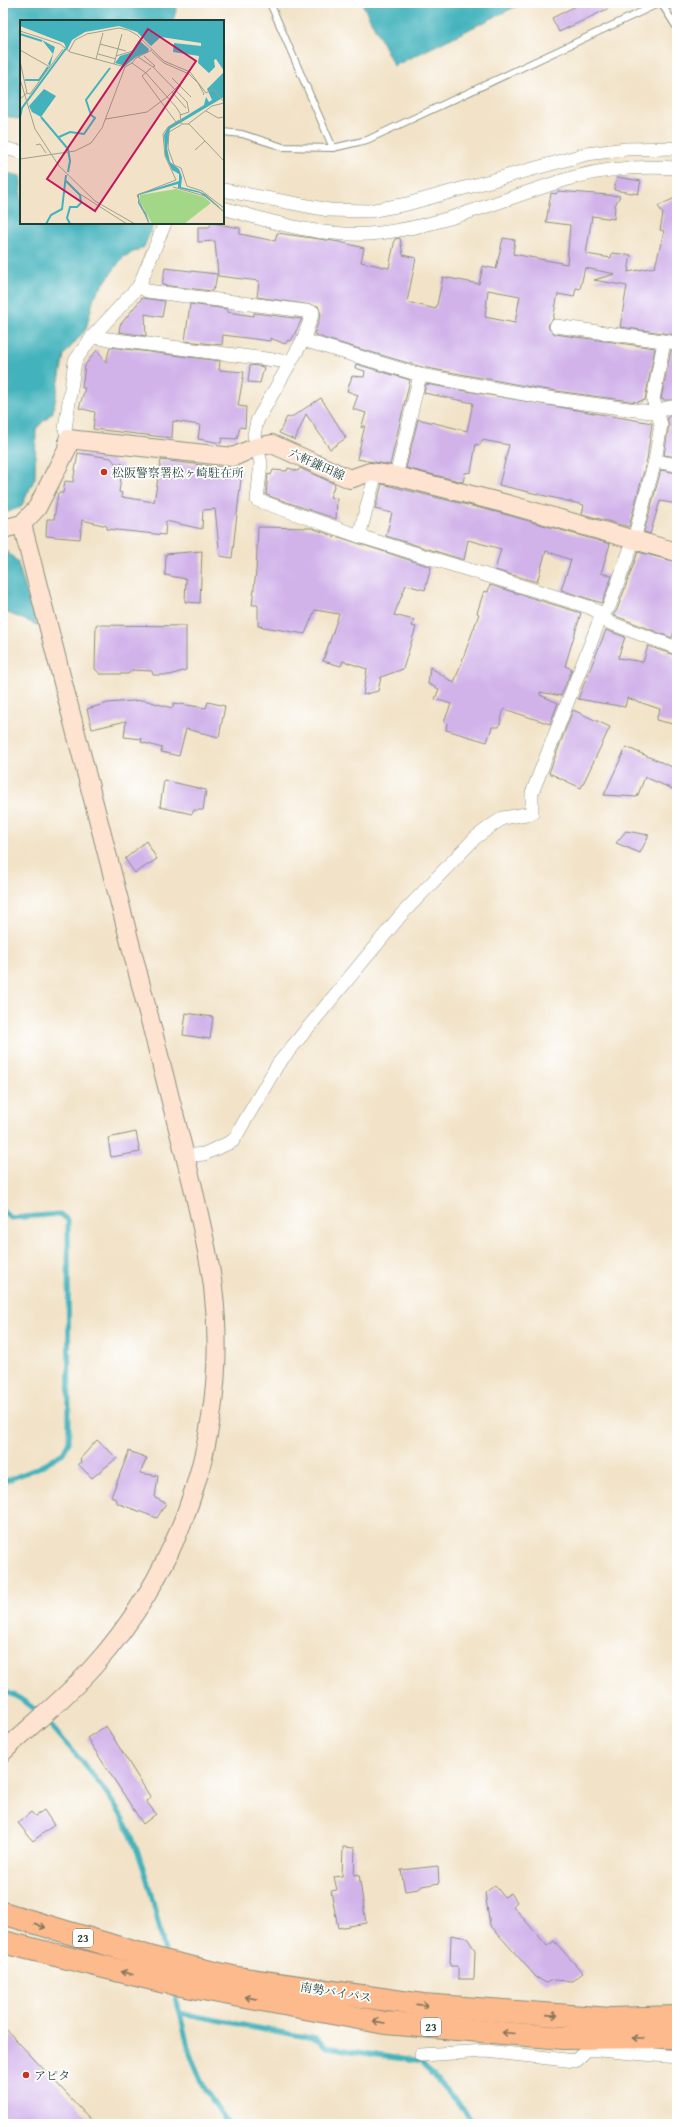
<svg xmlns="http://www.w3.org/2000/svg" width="680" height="2127" viewBox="0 0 680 2127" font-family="'Gentium Book Plus','Noto Serif JP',serif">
	<rect width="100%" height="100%" fill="#fff"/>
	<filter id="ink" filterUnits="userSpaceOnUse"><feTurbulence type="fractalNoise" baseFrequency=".025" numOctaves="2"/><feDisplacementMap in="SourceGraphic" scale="8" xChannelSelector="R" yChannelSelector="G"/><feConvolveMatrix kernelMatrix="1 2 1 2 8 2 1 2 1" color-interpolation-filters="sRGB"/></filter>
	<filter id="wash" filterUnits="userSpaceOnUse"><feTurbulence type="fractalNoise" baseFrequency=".012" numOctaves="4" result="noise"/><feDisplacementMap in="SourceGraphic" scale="16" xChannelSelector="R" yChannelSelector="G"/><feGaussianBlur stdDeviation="0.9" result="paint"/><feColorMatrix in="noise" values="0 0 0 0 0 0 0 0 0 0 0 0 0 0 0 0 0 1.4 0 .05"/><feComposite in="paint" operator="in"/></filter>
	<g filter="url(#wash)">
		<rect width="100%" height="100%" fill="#f2e3c8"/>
		<!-- water -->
		<g fill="#43b2bc" stroke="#317878">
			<polygon points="3,3 178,3 173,21 21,21 21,120 3,115"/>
			<polygon points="362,3 523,3 394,66"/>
			<polygon points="3,172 21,176 21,223 153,223 153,226 144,247 123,257 94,297 86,329 64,355 53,412 36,429 35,478 21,507 3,514 3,322 8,319 3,262"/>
			<polygon points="6,551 17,561 37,625 8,613 3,614 3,552"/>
		</g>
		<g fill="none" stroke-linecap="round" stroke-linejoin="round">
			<!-- stream -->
			<g stroke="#43b2bc" stroke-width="5">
				<polyline points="3,1211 11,1218 60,1214 68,1220 69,1442 63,1453 38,1468 3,1482"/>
				<path d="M3,1691c28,9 44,30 62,51 23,27 49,56 64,89 18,39 27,83 37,125"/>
				<polyline points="174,1989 190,2054 206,2091 228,2124"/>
				<polyline points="180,2013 317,2039 326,2047 421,2062 476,2124"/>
			</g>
		</g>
		<g id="blocks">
			<!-- building -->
			<g fill="#d1b3ea" fill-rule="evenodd">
				<polygon points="582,3 620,3 559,32 552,18"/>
				<polygon points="617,177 641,181 638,194 614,190"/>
				<path d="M558,191l62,5 -5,9 -1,14 -22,-3 -6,38 25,4 1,-5 19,2 -3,17 27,-5 9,-36 -4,-1 3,-16 -5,-8 19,-9v138l-57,-8 7,-41 -33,-6 21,-6 -30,-6 -5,21 -4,-1 -2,9 -16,-3 -5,25 -5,6 1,4 6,5 100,14 -10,52 -8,2 -95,-13 -120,-22 -96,-28 -12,-5 7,-20 -3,-8 -61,-9 2,-16 -41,-5 -3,-35 -17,1v-15h11l3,-4 28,5v6l35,7 2,-8 63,9 24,6 -3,14 28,6 6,-29 5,-1 3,17 13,3 -9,44 29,7 7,-32 36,7 4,-18 13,3 7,-31 12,2 -2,14 54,10 3,-39 -24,-3 5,-29 5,1zM488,290l32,6 -5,27 -30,-6z"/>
				<polygon points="165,268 217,274 215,286 212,291 162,285"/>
				<polygon points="142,298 165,301 162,317 145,314 146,336 119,332 120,325"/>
				<polygon points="190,304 227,309 227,312 254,316 254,313 302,319 291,341 288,340 285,344 270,338 270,341 223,335 222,345 185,341"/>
				<polygon points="110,347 220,361 219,370 244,372 238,406 246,407 245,428 240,427 237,439 222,438 221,443 198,439 200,425 173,421 172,438 93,429 95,412 79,408 85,388 82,388 85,365 97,350 106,362"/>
				<polygon points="671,350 677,351 677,400 664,400 661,399"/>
				<polygon points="356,364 410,380 390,465 357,459 365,425 361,428 366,413 353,409 358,395 347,391 352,376 364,377 365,371 355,368"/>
				<polygon points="250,365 264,367 260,383 248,382"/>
				<polygon points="426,384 652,423 647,459 629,527 582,514 584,505 499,485 509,445 482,440 480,445 476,444 471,472 465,473 463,482 406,468 418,419 467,431 473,403 424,393"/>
				<polygon points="321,398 346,438 330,449 306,414 295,440 279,433 287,417 290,418"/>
				<polygon points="671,415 677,416 677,457 664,455 669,425 667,418"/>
				<polygon points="78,453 111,458 115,463 123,464 119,492 122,493 121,497 154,502 161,460 242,470 232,558 220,556 215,509 203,510 202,529 166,521 165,535 107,529 107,526 82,520 80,539 46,536 47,519 54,519 58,493 63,493 65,481 73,482"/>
				<polygon points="288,468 298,471 300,468 335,484 330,497 337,499 336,519 266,495 268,474 271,475 273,470 287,471"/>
				<polygon points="661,470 677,473 677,504 660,501 650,534 644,532"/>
				<polygon points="382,484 504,514 610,544 601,573 612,576 602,603 561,590 571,560 546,551 537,582 495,570 501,549 468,540 464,560 386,536 392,513 375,509"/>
				<polygon points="258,527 312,528 334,536 334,538 336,536 431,567 425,590 406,585 394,615 414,620 412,626 416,627 403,669 381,677 378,691 363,695 367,669 343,661 341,666 323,661 339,614 315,610 305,634 258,626 258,605 252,605 256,571"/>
				<polygon points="202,551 200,603 185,602 186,579 165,575 166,554"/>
				<polygon points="638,552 677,562 677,621 672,638 613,615 617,610"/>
				<polygon points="490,585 581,613 565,666 572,669 561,696 540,692 540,695 558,703 550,724 504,709 499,727 492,727 487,742 446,730 447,723 444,722 451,704 435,699 439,689 428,684 430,667 454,683 479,614 477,613 484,591 488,592"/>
				<polygon points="96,625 186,626 186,670 170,675 153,675 152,671 132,670 128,674 100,674 95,669"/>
				<polygon points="606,630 625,637 618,658 643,662 648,646 674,655 673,659 677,659 677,725 656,720 660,709 627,698 625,707 578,699"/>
				<polygon points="144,700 172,708 174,703 206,708 208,702 225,706 219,737 186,729 179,756 161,752 162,748 141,742 142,739 124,737 126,721 92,729 87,709 108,703"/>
				<polygon points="573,710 610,727 581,788 549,773"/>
				<polygon points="626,747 677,769 677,791 645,777 637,797 604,795"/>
				<polygon points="164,780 206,790 203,810 194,810 192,814 160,807"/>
				<polygon points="626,831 649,835 640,853 616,843"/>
				<polygon points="146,841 157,859 135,873 125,859"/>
				<polygon points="186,1013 213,1017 210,1039 183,1035"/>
				<polygon points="136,1132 140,1152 111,1157 108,1138"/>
				<polygon points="97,1440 117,1458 92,1478 78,1464 81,1462 80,1459"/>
				<polygon points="129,1451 147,1458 140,1473 158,1476 155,1498 166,1503 157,1518 117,1503 117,1500 111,1497"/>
				<polygon points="106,1726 151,1798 146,1801 156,1814 143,1824 87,1738"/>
				<polygon points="44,1810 54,1825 33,1841 18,1823 31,1812 35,1816"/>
				<polygon points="343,1847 355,1848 354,1875 359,1874 366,1923 338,1928 331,1891 337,1890 334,1877 342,1876"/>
				<polygon points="438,1866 439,1883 422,1886 419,1889 405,1891 401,1870"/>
				<polygon points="495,1885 504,1897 511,1893 517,1902 513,1906 547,1946 554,1941 583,1973 572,1981 552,1980 546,1983 536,1977 490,1925 485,1893"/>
				<polygon points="451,1935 467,1938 475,1950 474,1979 458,1979 458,1966 450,1966"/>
				<polygon points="3,2026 95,2124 3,2124"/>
			</g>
		</g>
	</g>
	<g filter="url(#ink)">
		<use href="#blocks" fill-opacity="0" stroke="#88907e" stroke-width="1"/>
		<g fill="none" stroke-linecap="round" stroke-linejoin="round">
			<defs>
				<g id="lane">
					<polyline points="270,3 333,148"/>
					<polyline points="661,3 677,28"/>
					<polyline points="223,132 242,134 283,147 333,148 367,140 660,3"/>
				</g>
				<g id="street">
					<polyline points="3,148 21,152"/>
					<polyline points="223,190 329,210 369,211 407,204 587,154 626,149 677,148"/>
					<path d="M223,208c51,15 104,31 157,25 65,-7 132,-38 195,-56 32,-9 69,-11 102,-9"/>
					<polyline points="139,286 147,291 313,312 303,340"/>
					<polyline points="556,326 677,343"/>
					<polyline points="92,337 290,362"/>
					<polyline points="677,408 671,407 650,412 541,397 420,375 303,340 257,421 254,435 261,463 257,500 359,536 589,607 602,614 608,622 677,648"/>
					<polyline points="68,439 65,429 75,361 92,337 139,286 165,223"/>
					<polyline points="655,461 677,465"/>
					<polyline points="396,476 420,375"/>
					<polyline points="359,536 376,473"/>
					<polyline points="185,1156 204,1154 233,1141 278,1064 401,915 475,838 491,826 503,818 532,813 532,793 602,614 609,607 634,539 655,461 661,424 653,399 664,342"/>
					<polyline points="421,2055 486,2051 575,2061 588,2049 677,2057"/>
				</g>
				<g id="secondary">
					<polyline points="3,529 22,524 37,508 67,449 68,439 233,457 256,447 272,444 350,479 370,472 396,476 507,504 677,552"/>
					<path d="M3,1752c29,-28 65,-56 91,-86 91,-102 136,-242 119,-379 -4,-33 -13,-67 -20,-100l-171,-663"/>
				</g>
				<g id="highway">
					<polyline points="3,1913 163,1961 237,1978 423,2005 611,2019 677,2017"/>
					<polyline points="3,1942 165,1982 385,2023 563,2038 677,2037"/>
				</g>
			</defs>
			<!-- lane casing -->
			<use href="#lane" stroke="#88907e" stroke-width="8"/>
			<!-- street casing -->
			<use href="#street" stroke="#88907e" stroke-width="14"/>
			<!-- secondary casing -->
			<use href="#secondary" stroke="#88907e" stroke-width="20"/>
			<!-- highway casing -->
			<use href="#highway" stroke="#88907e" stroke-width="24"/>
			<!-- lane -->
			<use href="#lane" stroke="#fff" stroke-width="6"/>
			<!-- street -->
			<use href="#street" stroke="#fff" stroke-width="13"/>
			<!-- secondary -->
			<use href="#secondary" stroke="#fee3d1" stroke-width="18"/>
			<!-- highway -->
			<use href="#highway" stroke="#fcba8d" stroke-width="22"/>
		</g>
		<!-- one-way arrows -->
		<defs><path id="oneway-shaft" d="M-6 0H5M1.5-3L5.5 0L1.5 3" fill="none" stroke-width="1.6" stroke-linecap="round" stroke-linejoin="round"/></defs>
		<g stroke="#82755c">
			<use href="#oneway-shaft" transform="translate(40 1926) rotate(16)"/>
			<use href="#oneway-shaft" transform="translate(127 1973) rotate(-166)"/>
			<use href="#oneway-shaft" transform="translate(251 1998) rotate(-169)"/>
			<use href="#oneway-shaft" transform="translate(422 2005) rotate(6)"/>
			<use href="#oneway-shaft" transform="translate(552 2015) rotate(4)"/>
			<use href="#oneway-shaft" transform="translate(379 2022) rotate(-170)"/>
			<use href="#oneway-shaft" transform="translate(508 2033) rotate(-175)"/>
			<use href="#oneway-shaft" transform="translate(638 2038) rotate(180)"/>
		</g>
	</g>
	<!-- markers -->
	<g fill="#c8321e" stroke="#fff" stroke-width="1.5">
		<circle cx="104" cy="472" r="4"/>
		<circle cx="26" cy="2075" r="4"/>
	</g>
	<g text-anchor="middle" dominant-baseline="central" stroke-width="3.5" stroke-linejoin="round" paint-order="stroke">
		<!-- shield labels -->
		<g fill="#fff" stroke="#627771" stroke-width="1">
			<rect x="73" y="1929" width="20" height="18" rx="3"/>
			<rect x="421" y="2018" width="20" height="18" rx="3"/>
		</g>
		<g font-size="11" font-weight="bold" fill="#1f3d34">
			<text x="83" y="1938">23</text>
			<text x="431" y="2027">23</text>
		</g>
		<!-- street labels -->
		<g font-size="12" fill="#1f3d34" stroke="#fff">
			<text transform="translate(317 464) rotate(24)">六軒鎌田線</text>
			<text transform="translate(336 1992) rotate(9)">南勢バイパス</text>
		</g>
		<!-- poi labels -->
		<g font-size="12" fill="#1f3d34" stroke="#fff" text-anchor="start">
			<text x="112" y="472">松阪警察署松ヶ崎駐在所</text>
			<text x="34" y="2075">アピタ</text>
		</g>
	</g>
	<!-- overview -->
	<g transform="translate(20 20)">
		<rect width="204" height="204" fill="#f2e3c8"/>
		<path d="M156,169l28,8 7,6 -27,21h-32l-13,-25 1,-4z" fill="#a3d788"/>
		<path d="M149,173l13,5 9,15 -14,11h-6l-13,-22z" fill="#a3d788"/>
		<path d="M0,0h204v51l-8,-12 -2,1 1,7 -6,6 -11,-10 1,-7 -26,-4 1,-9 27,3v-3l-40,-6 -10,9 -14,-14 -18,-6 -34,6 -13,8 -5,10 -3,-7 -44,-17zM22,20l13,7 -5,19 -2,-2 5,-10zM120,21l9,8 -1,3 -12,5 -11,9 -10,-3 5,-7 13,-4zM204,52v25l-54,32 -3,19 3,14 9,7 3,8 -1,10 17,4 7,3 19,17 -24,-18 -22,-5v-4l-39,11v7l7,11 4,11 -12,-21v-9l41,-13v-7l-7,-4 -7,-15 -1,-20 4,-8 36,-22 2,-8 3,5 3,-2 -5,-11zM24,69l12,7 -15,21 -9,-5 -3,-6z" fill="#43b2bc"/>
		<path fill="none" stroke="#43b2bc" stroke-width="2" d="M0,14l22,7M5,60h14l9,-13M0,97l2,-9 45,-61M21,97l27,32 2,12 -2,11M39,117l11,-5 14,2 11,-16 -4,-3 -5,-15 24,-32M45,160l15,15 1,8 -4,4h-7l-3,11 3,6M26,204l5,-9 11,-6 4,-34"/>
		<path fill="none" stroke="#9ea18d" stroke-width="1" d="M0,11l40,13 10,8 55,15 7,-4 14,10 30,34 4,6 1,11h8l35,37M80,24l26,7M0,30l30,17M49,31l6,-11 12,-6 32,-6 9,2 9,5 27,26 26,11 16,21 7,-4 11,13M132,32l12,11 25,11 9,9 6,11 -1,1M78,34l18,5M96,36l17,-5 6,-10M124,36l11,10 -2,1M118,37l15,10 34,35 2,10 -9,3M76,39l7,-26M0,41l7,32M112,43l4,-5 16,-8M94,44l8,-30M131,48l-9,8 34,46M152,58l19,19M0,59l15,50 24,37 36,35 40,23M152,72l14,16M0,79l7,-6 3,1 33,-45M186,91l12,7 6,-1M86,99l41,-7 20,-15 12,-12M168,104l24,-18 12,-3M161,105l-12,7 -1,16 6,17 7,3 6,18 15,5 22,17M16,125l4,-1 6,9M175,130l10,-9M0,139l55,-8 16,-8 11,-15 23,-61M153,167l32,9 19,16M60,174l47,30M129,204l-12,-29 39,-15 -11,-24 -2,-22 5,-7 11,-7"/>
		<path fill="#c2185b" fill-opacity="0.15" stroke="#c2185b" stroke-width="2" d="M128,9l48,32 -101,150 -48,-32z"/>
		<rect width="204" height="204" fill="none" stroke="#1f3d34" stroke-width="2"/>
	</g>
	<!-- margin -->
	<rect width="680" height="2127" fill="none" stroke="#fff" stroke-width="16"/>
</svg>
